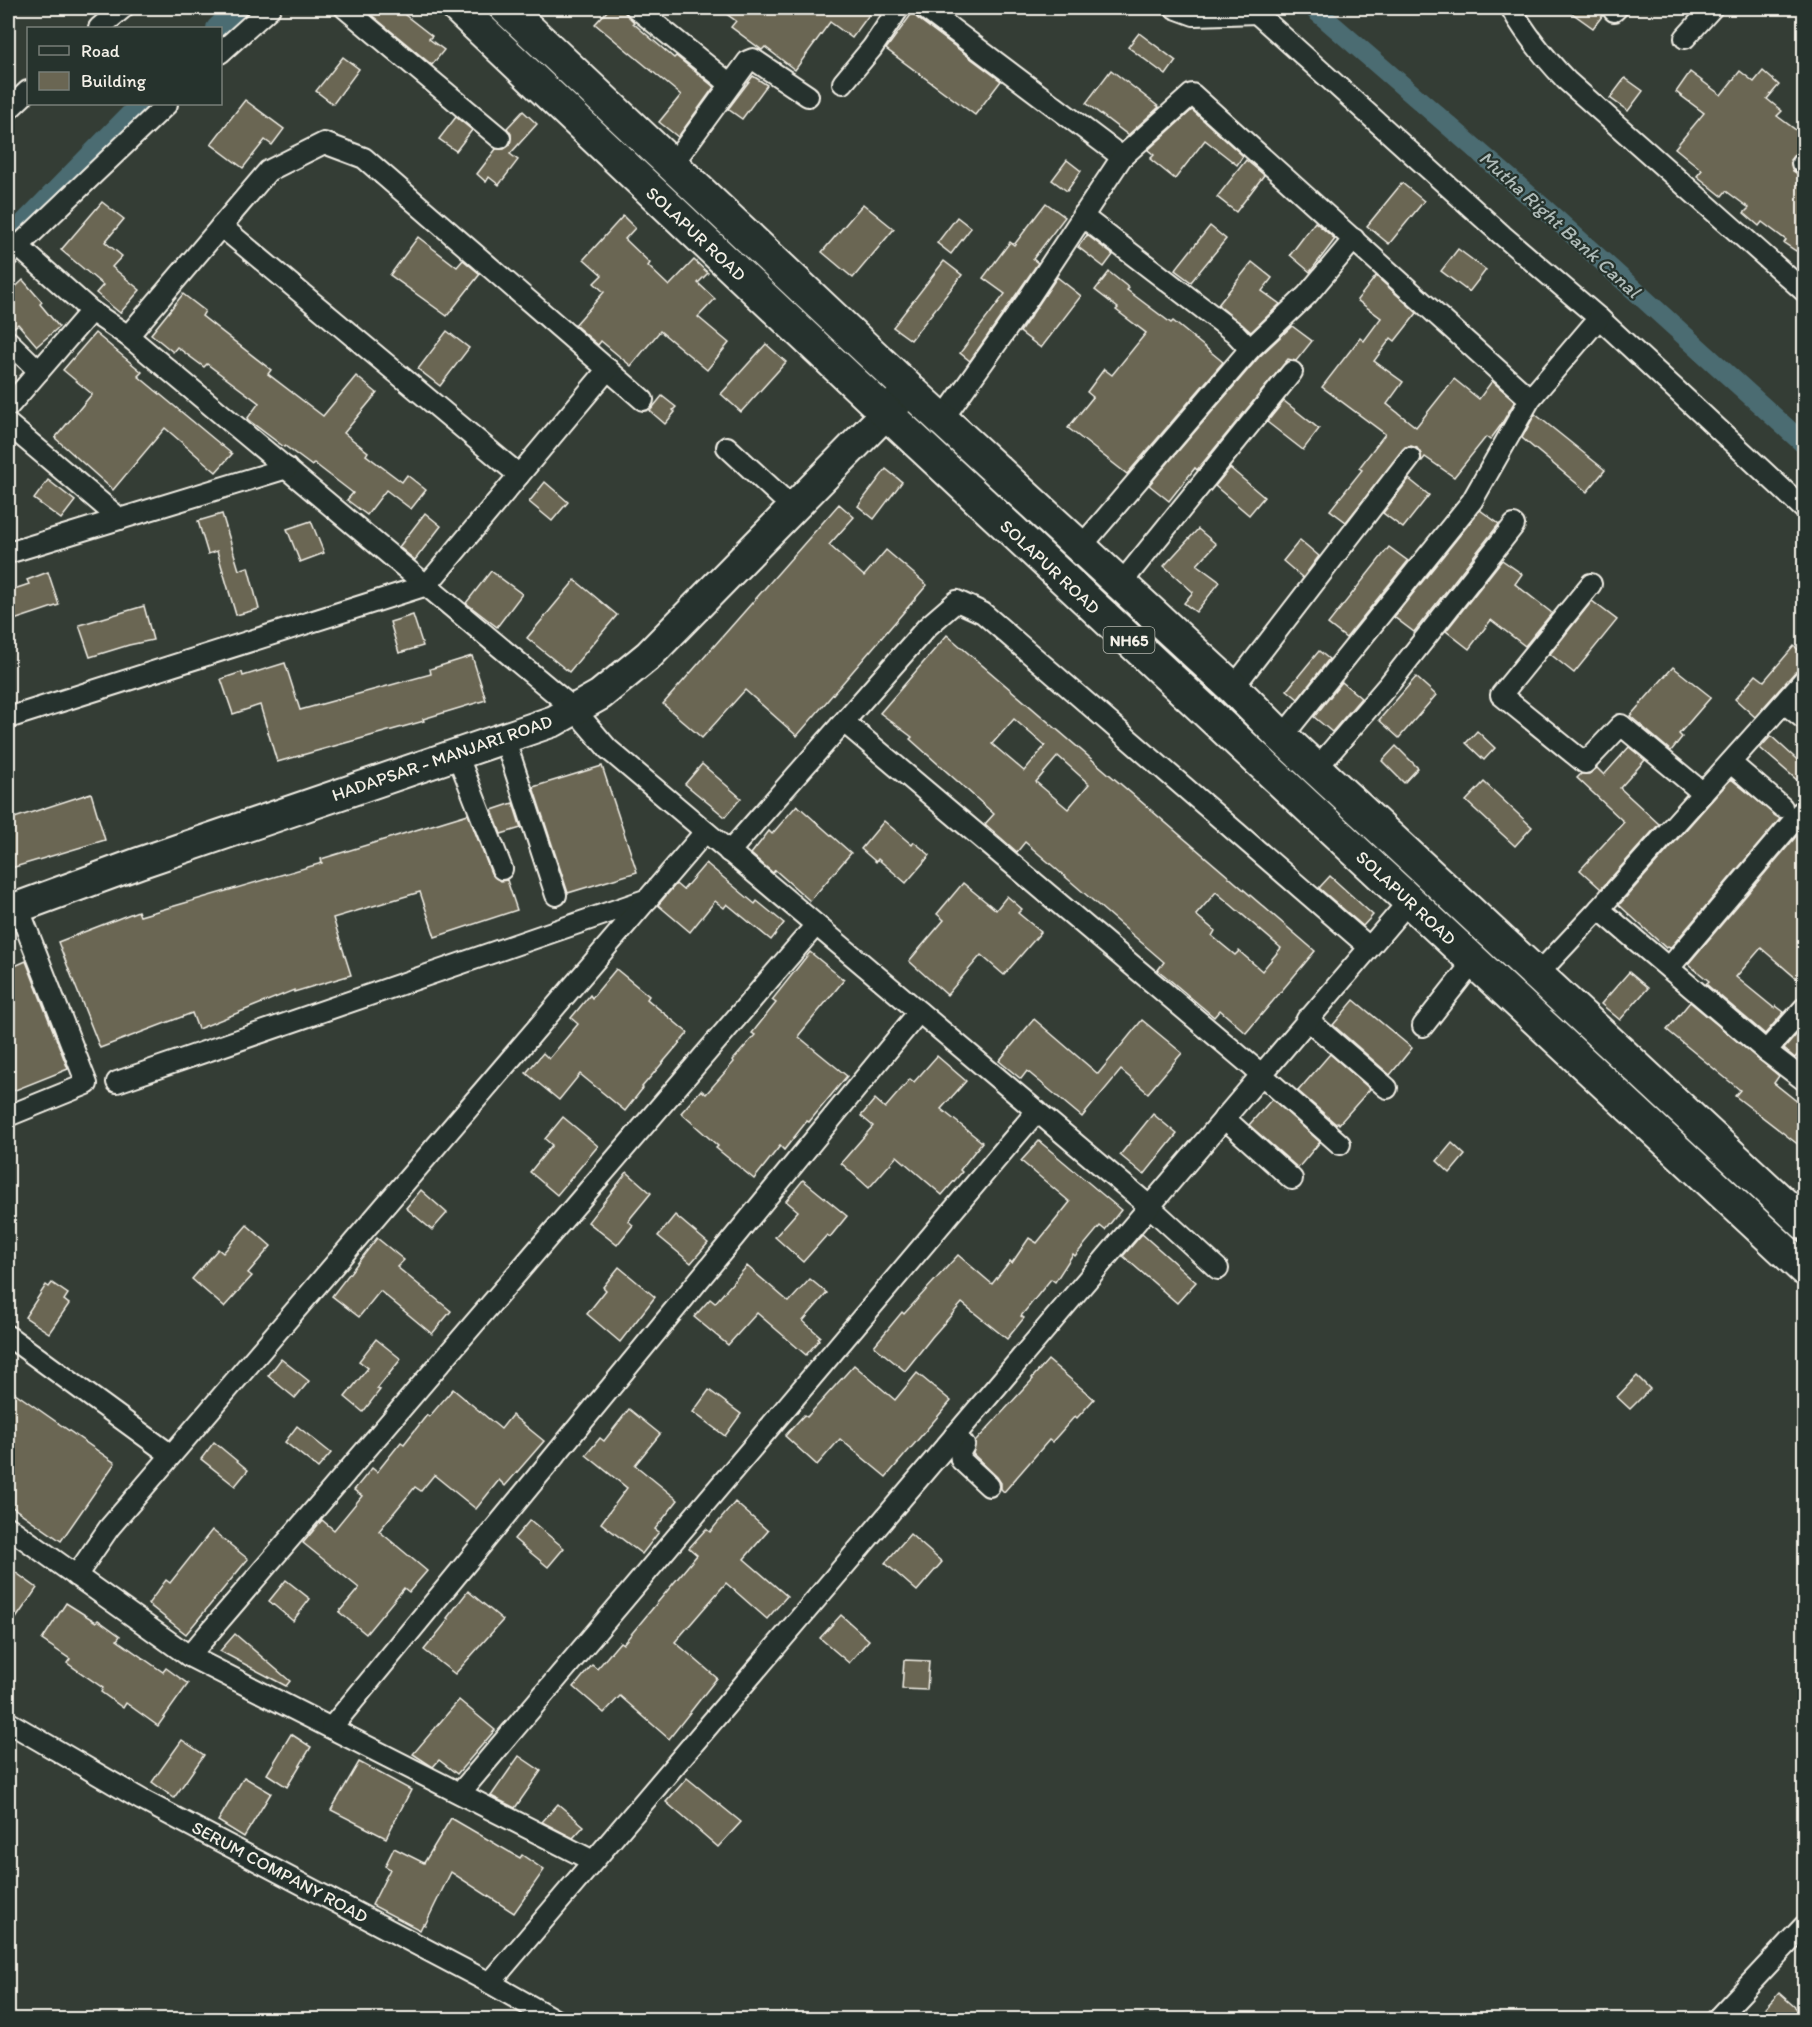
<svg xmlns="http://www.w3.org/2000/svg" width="1812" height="2027" viewBox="0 0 1812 2027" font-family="Itim,sans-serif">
	<rect width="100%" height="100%" fill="#343d35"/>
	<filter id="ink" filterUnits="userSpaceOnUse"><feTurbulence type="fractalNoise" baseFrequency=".0167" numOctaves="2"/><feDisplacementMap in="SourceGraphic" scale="12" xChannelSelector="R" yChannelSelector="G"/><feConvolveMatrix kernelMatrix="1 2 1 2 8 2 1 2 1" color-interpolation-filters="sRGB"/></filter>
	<g filter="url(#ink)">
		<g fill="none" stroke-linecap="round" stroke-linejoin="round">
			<!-- canal -->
			<g stroke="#4b6c72" stroke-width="20">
				<polyline points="1313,8 1547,211 1804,444"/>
				<polyline points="216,28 237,8"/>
				<polyline points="8,239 140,104"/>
			</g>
		</g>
		<!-- building -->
		<g fill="#6a6653" stroke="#f4f1e8" stroke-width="1.5" fill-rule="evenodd">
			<polygon points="363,8 413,8 405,15 432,36 429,39 444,50 432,65"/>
			<polygon points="610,8 624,8 625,13 634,22 633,23 674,58 676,56 714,87 678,137 659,122 681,95 595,24"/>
			<polygon points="718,8 874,8 852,38 830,22 795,70 765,47 762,50 731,27 736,21"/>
			<polygon points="1565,8 1603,8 1603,15 1593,28"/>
			<polygon points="913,12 917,18 1001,81 975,115 886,49"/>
			<polygon points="1139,33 1176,61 1166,75 1128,47"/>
			<polygon points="343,57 359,69 333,104 316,91"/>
			<polygon points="1111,70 1159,107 1128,135 1086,103"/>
			<polygon points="1740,71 1754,82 1763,71 1779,85 1767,99 1782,111 1777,116 1804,136 1804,149 1796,153 1790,160 1793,171 1798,174 1804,175 1804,242 1796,251 1784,243 1786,240 1762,222 1759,226 1744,213 1749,208 1726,191 1722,196 1697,176 1702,170 1675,148 1704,113 1676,92 1690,72 1721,95"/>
			<polygon points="753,76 767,85 742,119 728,109"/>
			<polygon points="1625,78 1643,91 1628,111 1610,98"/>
			<polygon points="245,100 284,129 272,145 265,140 243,168 211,144"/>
			<polygon points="1192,110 1243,156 1237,165 1205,140 1175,179 1150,159 1154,155 1148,150"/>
			<polygon points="523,111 537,124 510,154 518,160 499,185 489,177 486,182 477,174 496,149 504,149 510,145 511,134 507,128"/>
			<polygon points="456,117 472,130 456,151 439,139"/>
			<polygon points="1067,160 1081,171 1067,191 1052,180"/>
			<polygon points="1246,160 1264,175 1236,212 1217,197"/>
			<polygon points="1402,183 1424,201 1389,244 1367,226"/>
			<polygon points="102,202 124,219 105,242 122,256 112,267 140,290 120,313 96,293 103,285 61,250"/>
			<polygon points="1046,203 1065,217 1033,259 1038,263 970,361 960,353 1005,294 983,278 1010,242 1014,245"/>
			<polygon points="863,204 894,229 853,278 822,252"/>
			<polygon points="623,216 635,228 625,239 650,263 648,266 669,286 694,260 708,273 698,283 715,299 698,317 729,343 707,370 660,331 631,366 601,341 598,345 575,325 604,292 594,283 602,275 584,259"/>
			<polygon points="957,217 971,228 951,254 937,243"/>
			<polygon points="1315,222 1335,239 1310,272 1290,255"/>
			<polygon points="1210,226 1226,239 1191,282 1175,270"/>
			<polygon points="1087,235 1113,255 1104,267 1078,247"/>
			<polygon points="418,237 457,267 463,260 480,274 447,316 390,275"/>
			<polygon points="1458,249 1486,270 1469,292 1441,271"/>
			<polygon points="944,261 962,275 911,340 893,327"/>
			<polygon points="1252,262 1272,278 1262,291 1280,304 1251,332 1218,305"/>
			<polygon points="1109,272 1129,288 1127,290 1171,323 1173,321 1223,362 1127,474 1068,428 1093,397 1087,392 1104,369 1112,375 1146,333 1116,310 1118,308 1095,290"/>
			<polygon points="1376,276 1417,313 1395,341 1391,338 1374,361 1403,382 1387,404 1416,427 1454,379 1479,399 1492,381 1515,401 1501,425 1490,440 1486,437 1454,477 1425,457 1421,462 1421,454 1417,448 1411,446 1405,447 1346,522 1330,510 1362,470 1359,468 1385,434 1322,387 1360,338 1364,341 1381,318 1357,300"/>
			<polygon points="1057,277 1081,296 1041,348 1020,332"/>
			<polygon points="23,280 42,302 40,304 59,327 37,346 18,324 11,330 8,329 8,294"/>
			<polygon points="183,294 205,311 202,316 271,370 268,374 323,416 356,376 377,393 344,433 368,452 366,455 402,482 407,475 426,490 411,509 386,490 367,515 347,500 353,493 314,463 312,466 285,446 284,447 247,419 259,403 207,364 204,367 177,347 173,352 151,334"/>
			<polygon points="1292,326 1312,341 1296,361 1288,359 1197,470 1195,468 1169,501 1149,485 1259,357"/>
			<polygon points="447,331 469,348 440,386 418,369"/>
			<polygon points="95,333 142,372 138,376 232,454 216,472 165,428 113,490 55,438 92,394 63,370"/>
			<polygon points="766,344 786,362 741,412 721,394"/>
			<polygon points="662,396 676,407 673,410 675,412 665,424 650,411"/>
			<polygon points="1284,401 1319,429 1303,450 1267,422"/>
			<polygon points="1535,414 1605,470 1587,492 1522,438"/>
			<polygon points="1230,468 1264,497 1249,515 1215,486"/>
			<polygon points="886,469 902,482 874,519 858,506"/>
			<polygon points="1409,479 1429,495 1403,528 1383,513"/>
			<polygon points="48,480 75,501 61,519 34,499"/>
			<polygon points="545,482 568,502 552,521 529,502"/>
			<polygon points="839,504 854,517 829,545 864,576 886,550 927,585 797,736 745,690 702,738 663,704"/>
			<polygon points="1480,510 1499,524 1414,632 1394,617"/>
			<polygon points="425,513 441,526 415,560 399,547"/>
			<polygon points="222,514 239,570 248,567 259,609 236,615 217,551 208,554 198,521"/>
			<polygon points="311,521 324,553 300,562 287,529"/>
			<polygon points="1198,529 1216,544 1197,565 1220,582 1196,612 1184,603 1193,592 1164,566"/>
			<polygon points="1300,540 1319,556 1303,578 1283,561"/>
			<polygon points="1389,547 1408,561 1346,638 1328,624"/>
			<polygon points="1502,560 1522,574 1515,584 1552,613 1525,646 1491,620 1469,649 1446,631"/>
			<polygon points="491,571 522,594 497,627 466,603"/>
			<polygon points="48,572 59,605 8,622 8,591 29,584 27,580"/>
			<polygon points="575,580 617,615 569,672 527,638"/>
			<polygon points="1592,601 1617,620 1574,673 1550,654"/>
			<polygon points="144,606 153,640 129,645 90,657 79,625"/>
			<polygon points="413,615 423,646 399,653 390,622"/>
			<path d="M947,635l368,316 -69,82 -26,-23 -6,7 -56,-47 6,-8 -139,-120 -8,10 -32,-28 9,-10 -84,-75 2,-2 -32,-24zM1014,719l31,27 -21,25 -32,-27zM1058,756l31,28 -21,25 -32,-27zM1216,892l65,56 -19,23 -23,-20 -4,4 -23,-19 3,-5 -19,-16z"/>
			<polygon points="1794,646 1804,655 1804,668 1795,672 1755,717 1735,699 1756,675 1764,681"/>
			<polygon points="1319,651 1329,659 1298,699 1287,690"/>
			<polygon points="472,656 486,700 423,719 424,721 277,762 260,705 233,714 221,679 242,672 243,676 285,663 300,710 431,674 430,669"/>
			<polygon points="1673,667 1711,697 1679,734 1682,737 1671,751 1630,716"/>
			<polygon points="1416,677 1436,695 1399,738 1379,720"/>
			<polygon points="1342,682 1361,698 1332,732 1314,717"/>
			<polygon points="1477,731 1495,748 1484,760 1466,743"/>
			<polygon points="1771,736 1804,766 1804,786 1760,748"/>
			<polygon points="1396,746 1418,768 1404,783 1382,761"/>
			<polygon points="1629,747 1645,760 1620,788 1659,824 1601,889 1580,870 1624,822 1577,778 1581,774 1589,774 1597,768 1604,775"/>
			<polygon points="702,764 741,798 725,817 685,784"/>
			<polygon points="602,766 637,872 568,893 533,787"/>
			<polygon points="1731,779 1780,819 1670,948 1668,947 1666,948 1619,905"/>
			<polygon points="1484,782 1532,827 1515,846 1466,801"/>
			<polygon points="91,793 105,840 8,869 8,820"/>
			<polygon points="513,803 521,828 501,834 492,810"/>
			<polygon points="797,805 851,853 810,901 775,870 773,873 751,854 769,831 772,834"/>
			<polygon points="468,814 491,873 500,881 507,880 517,910 435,937 420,892 333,918 351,975 294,992 294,990 198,1029 192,1013 100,1048 58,942 138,911 140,916 322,863 321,859"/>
			<polygon points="884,821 912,845 914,842 930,855 906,883 878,859 876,862 861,849"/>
			<polygon points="1799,833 1804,837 1804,985 1761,948 1736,977 1774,1008 1776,1006 1784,1012 1765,1034 1706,984 1709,981 1688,964"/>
			<polygon points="706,863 755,904 757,901 784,923 771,940 727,904 724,908 715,901 690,932 658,905 676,884 683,890"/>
			<polygon points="1330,876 1373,915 1363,926 1319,888"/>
			<polygon points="963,883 996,910 1007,896 1022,909 1018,913 1041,932 1004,975 981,955 947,995 909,961 944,920 937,914"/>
			<polygon points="810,952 844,980 799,1035 799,1037 847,1076 809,1122 807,1121 784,1150 780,1146 754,1179 716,1148 718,1146 681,1113 701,1090 706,1094 734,1062 733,1060 755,1035 752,1033 776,1003 772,1000"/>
			<polygon points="26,961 68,1069 8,1093 8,969"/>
			<polygon points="616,969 649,996 647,999 688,1033 642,1087 643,1088 625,1111 580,1074 559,1100 526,1073 543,1053 549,1059 578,1024 571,1018 590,995 592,998"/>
			<polygon points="1629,972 1648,988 1620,1020 1601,1004"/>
			<polygon points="1354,1000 1412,1048 1390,1075 1333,1025"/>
			<polygon points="1690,1002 1779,1076 1774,1083 1804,1107 1804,1149 1735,1096 1740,1090 1667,1030"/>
			<polygon points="1034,1019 1098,1074 1142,1020 1182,1053 1148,1093 1121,1070 1082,1117 1027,1071 1021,1079 999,1061"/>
			<polygon points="1803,1027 1804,1029 1804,1046 1795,1058 1784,1049"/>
			<polygon points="1330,1054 1370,1089 1339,1124 1338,1122 1336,1124 1298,1091"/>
			<polygon points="937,1056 966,1081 941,1109 982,1142 960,1170 962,1172 942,1195 897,1156 869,1188 841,1163 873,1126 861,1116 875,1099 885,1108 910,1079 914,1082"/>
			<polygon points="1272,1099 1320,1142 1298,1168 1249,1125"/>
			<polygon points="1153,1114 1177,1134 1144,1175 1120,1155"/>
			<polygon points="563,1117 598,1146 557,1195 530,1172 552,1145 545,1139"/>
			<polygon points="1039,1141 1121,1210 1105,1230 1100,1226 1075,1256 1073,1254 1055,1282 1051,1279 1021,1316 1024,1318 1007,1339 962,1303 932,1337 905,1371 874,1346 902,1312 904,1314 958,1255 992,1284 1010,1261 1012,1263 1029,1238 1037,1243 1070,1202 1021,1161"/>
			<polygon points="1452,1143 1465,1155 1450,1173 1437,1161"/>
			<polygon points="627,1172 651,1193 628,1221 633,1225 617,1245 588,1222"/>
			<polygon points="803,1180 847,1216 830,1237 827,1235 803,1262 775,1237 798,1211 786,1201"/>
			<polygon points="421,1190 447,1213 432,1230 406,1208"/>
			<polygon points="675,1215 708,1243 691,1263 658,1236"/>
			<polygon points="247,1225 271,1246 248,1273 252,1276 224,1307 192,1279 218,1249 223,1253"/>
			<polygon points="1142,1234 1196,1282 1177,1303 1123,1256"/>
			<polygon points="377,1238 404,1260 397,1267 451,1311 432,1334 380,1291 359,1317 332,1296"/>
			<polygon points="747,1266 789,1302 810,1279 827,1293 803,1321 820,1336 818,1338 819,1340 806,1355 757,1313 728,1345 694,1317 710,1299 715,1303"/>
			<polygon points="619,1267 655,1297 620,1342 587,1314 606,1290 603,1287"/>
			<polygon points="52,1283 68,1294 64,1300 69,1304 49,1333 25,1317 46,1285 49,1287"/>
			<polygon points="376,1339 401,1359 377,1389 380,1390 363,1412 345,1397 368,1368 359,1361"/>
			<polygon points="281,1359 309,1381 295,1398 268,1376"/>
			<polygon points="1048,1360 1094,1399 1077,1418 1075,1416 1052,1442 1049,1440 1004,1492 1001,1489 1001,1483 997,1477 973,1454 975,1442 1033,1379 1032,1378"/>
			<polygon points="854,1365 895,1400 917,1373 951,1401 886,1477 840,1439 817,1465 785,1436 804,1415 807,1417"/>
			<polygon points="1637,1376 1650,1389 1630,1409 1617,1397"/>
			<polygon points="8,1388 115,1463 61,1541 8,1504"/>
			<polygon points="453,1389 501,1429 512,1415 544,1441 505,1486 499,1480 476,1509 434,1475 421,1491 415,1487 379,1531 427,1571 409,1592 404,1588 366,1634 339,1612 359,1588 303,1543 322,1520 334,1530 362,1496 354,1490 372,1468 377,1472 401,1442 404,1444 427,1415 429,1417"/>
			<polygon points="709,1390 741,1414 725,1436 693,1412"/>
			<polygon points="629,1409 660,1434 635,1465 678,1500 655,1529 659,1532 642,1554 601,1523 627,1488 586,1455 600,1438 604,1441"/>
			<polygon points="297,1426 331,1453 318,1468 285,1442"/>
			<polygon points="214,1442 248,1470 235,1486 201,1459"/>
			<polygon points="735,1502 768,1531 744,1559 787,1596 767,1619 726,1583 675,1642 717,1678 669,1739 620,1696 604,1713 574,1687 592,1665 597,1669 620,1642 623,1644 697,1555 689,1548 706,1529 710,1532"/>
			<polygon points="530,1520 564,1548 548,1567 514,1539"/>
			<polygon points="212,1530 248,1559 186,1634 148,1604 166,1580 170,1583"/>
			<polygon points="910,1534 942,1562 917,1591 885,1563"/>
			<polygon points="15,1572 37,1588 8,1630 8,1583"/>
			<polygon points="286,1580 310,1599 293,1621 269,1601"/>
			<polygon points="468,1591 503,1620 455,1674 424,1650 449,1619 447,1618"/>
			<polygon points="66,1603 96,1622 98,1620 120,1636 117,1640 163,1672 166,1668 188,1684 158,1726 126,1703 123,1708 101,1692 103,1688 67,1663 70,1659 42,1640"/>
			<polygon points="841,1615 869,1640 849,1663 820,1638"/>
			<polygon points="235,1634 290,1681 286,1686 220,1651"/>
			<polygon points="904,1660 929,1661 927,1690 902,1689"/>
			<polygon points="459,1700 495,1730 457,1774 439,1760 433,1767 413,1754"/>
			<polygon points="291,1734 311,1747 287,1787 267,1774"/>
			<polygon points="182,1740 204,1755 174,1798 152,1782"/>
			<polygon points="519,1756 541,1771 515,1808 491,1796"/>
			<polygon points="359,1762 411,1790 386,1838 331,1810"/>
			<polygon points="244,1777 271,1793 244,1837 218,1821"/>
			<polygon points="687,1778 741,1822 718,1847 666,1802"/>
			<polygon points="558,1804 584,1826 573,1838 542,1822"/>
			<polygon points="451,1818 520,1858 522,1855 544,1870 514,1913 451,1872 425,1925 423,1924 420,1930 372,1905 390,1869 385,1866 394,1848 424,1863"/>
			<polygon points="1779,1993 1804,2015 1804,2019 1755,2019"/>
		</g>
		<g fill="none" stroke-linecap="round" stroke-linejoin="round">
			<defs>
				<g id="minor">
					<polyline points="345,8 500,138"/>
					<polyline points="636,8 730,84"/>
					<polyline points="924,8 1122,157"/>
					<polyline points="1175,8 1194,15 1258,13"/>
					<polyline points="1251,8 1502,235 1599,318 1804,509"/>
					<path d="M1511,8c15,27 34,50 56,73l237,210"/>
					<polyline points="1614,11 1617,8"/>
					<polyline points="99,28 123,8"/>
					<polyline points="1685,38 1712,8"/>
					<polyline points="220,53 270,8"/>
					<polyline points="843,83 872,48 899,8"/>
					<polyline points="8,110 28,91"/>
					<polyline points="1802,163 1804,161"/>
					<polyline points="672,165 748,61 753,59 808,96"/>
					<polyline points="1082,216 1235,333 1250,349"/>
					<polyline points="221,226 519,475"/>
					<polyline points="19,247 91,311 128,336 574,709 608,749 1149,1206 1218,1269"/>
					<polyline points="8,256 167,104"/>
					<polyline points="128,336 268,171 324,143 364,158 643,400"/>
					<polyline points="8,341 39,371"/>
					<polyline points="8,407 91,311"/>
					<polyline points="942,420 1026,302 1122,157 1192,94 1530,399"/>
					<polyline points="8,424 120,519"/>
					<polyline points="727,447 794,509"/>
					<polyline points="1080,548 1250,349 1307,295 1354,239"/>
					<polyline points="8,553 287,468"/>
					<polyline points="1591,584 1501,695 1585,763 1621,725 1703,793"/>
					<polyline points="1119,586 1292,372"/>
					<polyline points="1233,688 1410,458"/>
					<polyline points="1784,703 1804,719"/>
					<polyline points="8,718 427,585 608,369"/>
					<polyline points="844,722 1261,1074 1340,1144"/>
					<polyline points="504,737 556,895"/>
					<polyline points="1282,737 1472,501 1530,399 1599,318"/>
					<polyline points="457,754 502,869"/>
					<polyline points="1731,763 1782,807"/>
					<polyline points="1316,769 1390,683 1514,525"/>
					<polyline points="729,852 927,627 957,601 983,613 1369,947"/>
					<polyline points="1599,909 1804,680"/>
					<polyline points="1669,968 1801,812"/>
					<polyline points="1537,975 1599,909 1766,1051 1804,1080"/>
					<polyline points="1307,1019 1387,1088"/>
					<polyline points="1423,1026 1474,961"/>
					<polyline points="1766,1051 1804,1008"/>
					<polyline points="117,1082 648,899"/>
					<polyline points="8,1116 87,1084 18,907"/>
					<polyline points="1224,1118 1292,1179"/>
					<polyline points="8,1336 171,1455"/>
					<polyline points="955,1435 964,1445 960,1452 961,1460 989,1486"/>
					<polyline points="8,1527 189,1656 593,1861"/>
					<polyline points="76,1576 109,1528 705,832"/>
					<polyline points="189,1656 816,925"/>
					<polyline points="8,1722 142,1800 490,1983 555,2020"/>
					<polyline points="331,1728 919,1012"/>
					<polyline points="460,1793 1037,1111"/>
					<polyline points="490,1983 1409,901"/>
					<polyline points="1716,2020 1804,1926"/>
				</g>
				<polyline id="primary" points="8,911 139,863 554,721 600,695 649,655 903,396"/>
				<g id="trunk">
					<polyline points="458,8 886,413 1804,1269"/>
					<polyline points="506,8 910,390 1233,688 1282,737 1804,1223"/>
				</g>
			</defs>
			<!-- minor casing -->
			<use href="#minor" stroke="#f4f1e8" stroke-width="24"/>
			<!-- primary casing -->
			<use href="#primary" stroke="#f4f1e8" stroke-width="34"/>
			<!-- trunk casing -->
			<use href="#trunk" stroke="#f4f1e8" stroke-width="36"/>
			<!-- minor -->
			<use href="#minor" stroke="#26332d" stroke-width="20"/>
			<!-- primary -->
			<use href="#primary" stroke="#26332d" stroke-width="30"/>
			<!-- trunk -->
			<use href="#trunk" stroke="#26332d" stroke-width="32"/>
		</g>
	</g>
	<g text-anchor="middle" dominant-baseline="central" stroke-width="4.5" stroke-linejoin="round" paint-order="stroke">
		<!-- shield labels -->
		<rect fill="#26332d" stroke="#b6b8b0" stroke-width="1.5" x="1103.5" y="627" width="51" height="26" rx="4.5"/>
		<g font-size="16" font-weight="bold" fill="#f4f1e8">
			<text x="1129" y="640">NH65</text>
		</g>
		<!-- street labels -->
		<g font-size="18" fill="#f4f1e8" stroke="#26332d">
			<text transform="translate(696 234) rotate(43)">SOLAPUR ROAD</text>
			<text transform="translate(1050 567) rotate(43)">SOLAPUR ROAD</text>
			<text transform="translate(442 758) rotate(-19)">HADAPSAR - MANJARI ROAD</text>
			<text transform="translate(1406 898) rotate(43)">SOLAPUR ROAD</text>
			<text transform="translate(280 1872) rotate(28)">SERUM COMPANY ROAD</text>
		</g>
		<!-- water labels -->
		<g font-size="20" font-style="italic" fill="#b0bcb9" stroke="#26332d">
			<text transform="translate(1560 224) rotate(42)">Mutha Right Bank Canal</text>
		</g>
	</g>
	<!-- margin -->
	<rect width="1812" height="2027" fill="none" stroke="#26332d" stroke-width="30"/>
	<rect x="15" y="15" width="1782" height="1997" fill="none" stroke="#f4f1e8" stroke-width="2" filter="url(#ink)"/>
	<!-- legend -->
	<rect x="27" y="27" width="195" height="78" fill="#26332d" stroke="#787f78" stroke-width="1.5"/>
	<rect x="39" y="46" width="30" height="9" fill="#26332d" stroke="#787f78" stroke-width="1.5"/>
	<text x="81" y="57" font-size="18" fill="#f4f1e8">Road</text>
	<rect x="39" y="72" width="30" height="18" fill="#6a6653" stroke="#787f78" stroke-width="1.5"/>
	<text x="81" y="87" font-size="18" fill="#f4f1e8">Building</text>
</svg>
